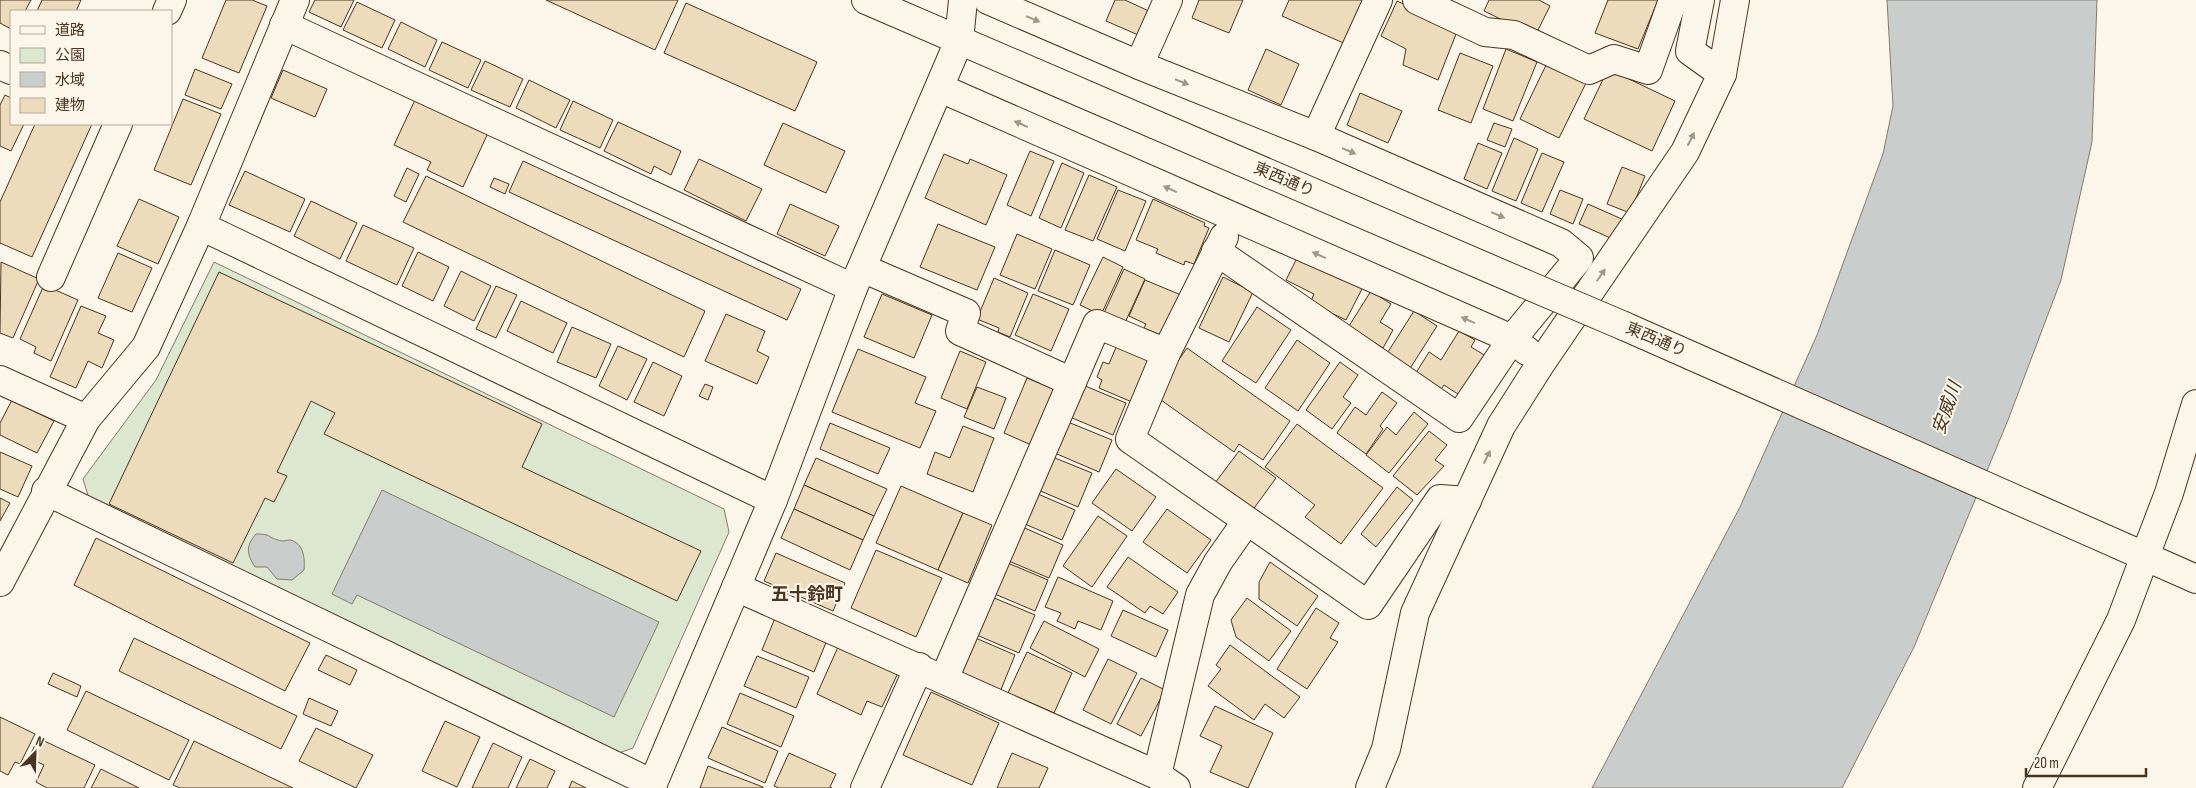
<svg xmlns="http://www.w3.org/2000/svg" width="2196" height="788" viewBox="0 0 2196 788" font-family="'Sofia Sans Condensed','Noto Sans JP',sans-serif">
	<rect width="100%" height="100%" fill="#fbf6e9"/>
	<!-- green -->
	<polygon fill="#dce7d0" stroke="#887966" points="214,262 724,509 729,532 633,748 616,754 90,502 83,479 156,380"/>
	<!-- water -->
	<g fill="#c9cecd" stroke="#887966">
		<polygon points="1887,0 2097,0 2092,142 2061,280 2008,420 1914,647 1842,788 1592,788 1740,507 1817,335 1883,154 1893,106"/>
		<polygon points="382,490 659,622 614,717 357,595 352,604 332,594"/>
		<path d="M256,534c16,0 11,3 22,6 4,2 9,0 12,0 14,3 15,19 14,30l-12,10 -15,-1 -10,-12h-12c-9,-14 -9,-21 1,-33z"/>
	</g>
	<!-- building -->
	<g fill="#ecdcbc" stroke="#4a3520">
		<polygon points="0,0 31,0 25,11 11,11 11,29 0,23"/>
		<polygon points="42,0 81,0 76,11 37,11"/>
		<polygon points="226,0 252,0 267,6 239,73 202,58"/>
		<polygon points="315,0 354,0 341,27 309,12"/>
		<polygon points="546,0 678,0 655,50"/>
		<polygon points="1115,0 1125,0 1153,13 1143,37 1106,21"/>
		<polygon points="1199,0 1243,0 1229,33 1192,18"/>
		<polygon points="1289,0 1368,0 1348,45 1282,16"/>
		<polygon points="1489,0 1539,0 1550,6 1535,36 1484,11"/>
		<polygon points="1608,0 1658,0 1638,49 1595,33"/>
		<polygon points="1397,1 1458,29 1438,80 1403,65 1406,49 1381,36"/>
		<polygon points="357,2 395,20 382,48 343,30"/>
		<polygon points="686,3 817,62 795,111 664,53"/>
		<polygon points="401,22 437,40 425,67 388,49"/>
		<polygon points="442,42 481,60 468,88 429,70"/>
		<polygon points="1266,49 1299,64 1281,105 1248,90"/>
		<polygon points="1506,49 1537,62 1513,121 1483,109"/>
		<polygon points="1460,53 1493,66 1471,123 1438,110"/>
		<polygon points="485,61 523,79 510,107 471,90"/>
		<polygon points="1548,61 1587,81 1559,138 1520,119"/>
		<polygon points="195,69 232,84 221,109 185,95"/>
		<polygon points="1608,69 1675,101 1652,151 1584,119"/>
		<polygon points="283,70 327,89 315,117 271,98"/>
		<polygon points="529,80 570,100 556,128 516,108"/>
		<polygon points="1360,93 1402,111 1388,143 1347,125"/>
		<polygon points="5,95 11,98 11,124 24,124 11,151 0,146 0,105"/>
		<polygon points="183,99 221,114 191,185 154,170"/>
		<polygon points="415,100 488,133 463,187 427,170 431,162 394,145"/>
		<polygon points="573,101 613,120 600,148 560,130"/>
		<polygon points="618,122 681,151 671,175 654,166 651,174 604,151"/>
		<polygon points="783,123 845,151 826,193 764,165"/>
		<polygon points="1494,123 1512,129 1505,147 1487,140"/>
		<polygon points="35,124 92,124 32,257 0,243 0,202"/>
		<polygon points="1514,138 1538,149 1516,201 1492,191"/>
		<polygon points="1478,143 1502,153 1487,189 1464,179"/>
		<polygon points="1030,151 1054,161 1031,216 1007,205"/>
		<polygon points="1542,153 1564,162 1542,212 1521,203"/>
		<polygon points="944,154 968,164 970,159 1007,175 986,225 925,198"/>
		<polygon points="699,159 762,189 746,221 684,190"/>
		<polygon points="523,161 801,289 787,320 509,192"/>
		<polygon points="1062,163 1084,173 1061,228 1039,218"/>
		<polygon points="1622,167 1645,176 1630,213 1607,204"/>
		<polygon points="407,168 419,174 406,202 394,196"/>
		<polygon points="245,171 305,199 290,232 229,205"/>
		<polygon points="1089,175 1117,187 1093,241 1065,230"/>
		<polygon points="426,176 705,311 684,357 403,222"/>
		<polygon points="494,178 509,184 505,194 490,187"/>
		<polygon points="1118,190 1146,201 1125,251 1097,239"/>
		<polygon points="1560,190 1583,199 1573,224 1550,214"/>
		<polygon points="139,199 179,217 158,264 117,246"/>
		<polygon points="1153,199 1205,223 1204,226 1209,228 1194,264 1185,261 1184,265 1156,253 1158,249 1136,240"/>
		<polygon points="311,201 357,223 340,259 294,236"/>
		<polygon points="790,204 839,226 825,256 777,234"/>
		<polygon points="1588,204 1624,220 1615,240 1579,224"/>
		<polygon points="938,224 995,247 977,290 920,267"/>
		<polygon points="363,225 414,248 397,285 346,261"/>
		<polygon points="1017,234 1052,249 1035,289 1000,275"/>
		<polygon points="1055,250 1090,265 1073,305 1038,291"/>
		<polygon points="418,252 449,267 433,301 402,286"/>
		<polygon points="118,253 152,268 132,312 98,298"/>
		<polygon points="1298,256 1363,287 1346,320 1310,303 1314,294 1286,280"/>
		<polygon points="1103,257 1123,267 1101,315 1080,305"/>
		<polygon points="1,262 39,279 13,338 0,333"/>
		<polygon points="1124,269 1145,279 1124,325 1103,315"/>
		<polygon points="461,271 491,286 474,321 444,306"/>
		<polygon points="219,272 542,424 522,467 701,551 677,601 324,434 335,413 311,401 277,472 287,476 274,502 265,498 233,563 109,504"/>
		<polygon points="1223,277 1253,292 1229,342 1199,328"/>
		<polygon points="994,278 1028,293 1010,337 998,332 999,328 977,319"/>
		<polygon points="1145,280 1181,295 1163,336 1144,328 1146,324 1129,316"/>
		<polygon points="44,285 78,300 51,361 34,353 36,347 20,339"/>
		<polygon points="496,286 517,295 496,338 476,329"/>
		<polygon points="1371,291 1391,304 1380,322 1393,330 1383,348 1349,326"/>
		<polygon points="882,294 932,315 914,358 864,337"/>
		<polygon points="1033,294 1069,309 1051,351 1015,335"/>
		<polygon points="521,301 567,323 553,353 507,331"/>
		<polygon points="81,306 106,316 98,333 114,340 102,368 88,361 76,388 50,377"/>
		<polygon points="1257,307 1291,330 1256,383 1222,361"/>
		<polygon points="1414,311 1437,326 1409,370 1386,355"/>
		<polygon points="726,314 765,331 757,351 769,357 757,384 705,361"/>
		<polygon points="572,327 611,344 596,378 557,362"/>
		<polygon points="1459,331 1475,340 1471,347 1486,356 1461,396 1444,385 1439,392 1414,376 1429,352 1441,360"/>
		<polygon points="1297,340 1330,363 1298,411 1265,388"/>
		<polygon points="1117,345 1150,359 1132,402 1099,388 1102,380 1097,377 1103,362 1109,364"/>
		<polygon points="618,346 647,359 627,400 599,386"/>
		<polygon points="1187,348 1290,421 1263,460 1239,444 1234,452 1154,395"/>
		<polygon points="858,349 926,377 915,403 936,411 920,448 832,412"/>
		<polygon points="960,351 986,362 967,409 941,398"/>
		<polygon points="653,362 682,376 664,416 634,402"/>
		<polygon points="1340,362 1358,375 1343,397 1351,403 1332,429 1306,410"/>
		<polygon points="1027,378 1060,392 1036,447 1004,433"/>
		<polygon points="1078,383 1126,403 1113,435 1065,415"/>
		<polygon points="705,384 713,387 708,400 699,396"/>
		<polygon points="977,387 1006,398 994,429 964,417"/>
		<polygon points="1382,392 1397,403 1380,426 1383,429 1366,454 1337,433 1355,407 1366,415"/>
		<polygon points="12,400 54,421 37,453 0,435 0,423"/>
		<polygon points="1414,412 1428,424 1389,473 1366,455 1387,427 1396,435"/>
		<polygon points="1063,420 1112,440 1099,472 1050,451"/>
		<polygon points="830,423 890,448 878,474 820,449"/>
		<polygon points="1297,424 1383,488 1341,544 1305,517 1315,505 1265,467"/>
		<polygon points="963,426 994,438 973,492 927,474 935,452 950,458"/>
		<polygon points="1429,431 1447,445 1435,460 1444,466 1417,495 1393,476"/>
		<polygon points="1239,451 1276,478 1252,511 1215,483"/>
		<polygon points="0,452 32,466 18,497 0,489"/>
		<polygon points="1050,456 1092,473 1078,507 1036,489"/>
		<polygon points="816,458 887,489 874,516 804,485"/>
		<polygon points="1116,469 1156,497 1132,531 1092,503"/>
		<polygon points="804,485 874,516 863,540 794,509"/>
		<polygon points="901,486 963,513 938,570 876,543"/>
		<polygon points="1397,487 1413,500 1376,547 1361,534"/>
		<polygon points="1031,491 1075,510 1062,540 1018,521"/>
		<polygon points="0,498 10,503 0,521"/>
		<polygon points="794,509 863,540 850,570 781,538"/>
		<polygon points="1167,509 1211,540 1187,573 1143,542"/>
		<polygon points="963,513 992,525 968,583 938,570"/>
		<polygon points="1098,516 1127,536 1092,587 1063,566"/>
		<polygon points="1018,525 1063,545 1049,578 1004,559"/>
		<polygon points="96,538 310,643 285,691 74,585"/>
		<polygon points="876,550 942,578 916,637 851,608"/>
		<polygon points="776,553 845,583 833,611 764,581"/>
		<polygon points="1128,557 1178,592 1163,614 1150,606 1145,613 1107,587"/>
		<polygon points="1003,561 1048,580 1035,611 990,592"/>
		<polygon points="1270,562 1318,596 1297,626 1259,599 1259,582"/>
		<polygon points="1058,577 1113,601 1101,630 1078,621 1075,629 1057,621 1061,613 1045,607"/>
		<polygon points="987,595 1035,615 1019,653 972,633"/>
		<polygon points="1247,598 1291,631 1269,661 1236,637 1231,620"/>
		<polygon points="1316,608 1339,623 1330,638 1338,642 1307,689 1277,669"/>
		<polygon points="1123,610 1168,630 1156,657 1111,636"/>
		<polygon points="775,618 827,640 814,672 762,650"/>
		<polygon points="1044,621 1099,649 1085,677 1030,648"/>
		<polygon points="971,636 1015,655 1000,692 955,673"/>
		<polygon points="134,638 297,716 281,749 119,671"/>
		<polygon points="1230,645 1300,697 1284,718 1265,704 1254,720 1208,686 1221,669 1216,665"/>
		<polygon points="838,647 898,673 882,707 867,701 861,715 817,694"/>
		<polygon points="1027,652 1072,673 1054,713 1008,693"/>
		<polygon points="326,655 357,670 350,685 318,670"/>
		<polygon points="757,656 809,677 796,708 744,686"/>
		<polygon points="1108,659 1137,673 1111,724 1083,710"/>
		<polygon points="53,673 81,686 77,697 48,684"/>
		<polygon points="1141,678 1165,690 1141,736 1117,724"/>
		<polygon points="86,691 189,740 169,780 67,730"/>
		<polygon points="931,692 999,723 972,785 903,755"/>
		<polygon points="740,693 794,716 781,747 727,724"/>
		<polygon points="309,698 338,711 331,726 303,714"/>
		<polygon points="1215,706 1273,733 1248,788 1210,772 1222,746 1200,736"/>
		<polygon points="0,717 35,734 20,764 15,762 8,775 0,771"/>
		<polygon points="445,721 480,737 457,787 422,771"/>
		<polygon points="722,727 778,751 765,783 708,758"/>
		<polygon points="316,728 373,755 356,788 299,761"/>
		<polygon points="38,738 95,765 84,788 47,788 36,782 44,765 29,758"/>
		<polygon points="194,741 293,788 180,788 173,785"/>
		<polygon points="493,743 522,757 508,788 472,788"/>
		<polygon points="789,753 836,774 830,787 832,788 779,788 774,786"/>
		<polygon points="1012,753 1048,768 1039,788 997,788"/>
		<polygon points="530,759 555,771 547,788 516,788"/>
		<polygon points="708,766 763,787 763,788 700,788"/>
		<polygon points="101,769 139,788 91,788"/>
		<polygon points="572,781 586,788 569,788"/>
	</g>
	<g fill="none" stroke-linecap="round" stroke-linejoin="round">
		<defs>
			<g id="minor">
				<polyline points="988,0 1139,65 1316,136 1561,243 1579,258 1512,339 1459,418 1216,251"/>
				<polyline points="1417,0 1485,32 1514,35 1589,70 1614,59 1648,70 1673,0"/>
				<polyline points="1700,0 1690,51 1722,74"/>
				<polyline points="167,11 172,0"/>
				<polyline points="284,25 853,288"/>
				<polyline points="959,41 963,0"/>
				<polyline points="0,65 11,70"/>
				<polyline points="1139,65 1168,0"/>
				<polyline points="940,88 1512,339 1527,351"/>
				<polyline points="1316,136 1378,0"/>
				<polyline points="201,226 773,500"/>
				<polyline points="862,268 966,313 960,331 1072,382"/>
				<polyline points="51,277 118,124"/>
				<polyline points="1166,353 1130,439 1368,605 1440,499 1467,501"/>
				<polyline points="0,380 86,419"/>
				<polyline points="46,491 653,784"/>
				<polyline points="0,582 86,419 146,347 201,226 295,0"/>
				<polyline points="736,587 1157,775 1176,788"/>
				<polyline points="944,679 1097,324 1166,353 1224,237"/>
				<polyline points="1157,775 1200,595 1218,562 1246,522"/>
				<polyline points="865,788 919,667"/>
				<polyline points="1370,788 1386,749 1415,613 1501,426 1541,363 1685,152 1722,74 1735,0"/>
				<polyline points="2037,788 2121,620 2145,556"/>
			</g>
			<g id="tertiary">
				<polyline points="866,0 1523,283"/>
				<polyline points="1624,326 2196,579"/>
				<polyline points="2145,556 2169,493 2196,404"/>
				<polyline points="651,788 773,500 853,288 959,41"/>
			</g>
		</defs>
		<!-- minor casing -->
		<use href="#minor" stroke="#4a3520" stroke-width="30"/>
		<!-- tertiary casing -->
		<use href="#tertiary" stroke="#4a3520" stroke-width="30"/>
		<!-- minor -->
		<use href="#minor" stroke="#fbf6e9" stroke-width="28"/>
		<!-- tertiary -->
		<use href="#tertiary" stroke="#fbf6e9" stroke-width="28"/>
		<defs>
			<polyline id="tertiary-bridge" points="1523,283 1624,326"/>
		</defs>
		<!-- tertiary-bridge casing -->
		<use href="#tertiary-bridge" stroke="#4a3520" stroke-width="30" stroke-linecap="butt"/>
		<!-- tertiary-bridge -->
		<use href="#tertiary-bridge" stroke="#fbf6e9" stroke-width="28"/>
	</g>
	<!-- one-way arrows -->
	<defs><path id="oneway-solid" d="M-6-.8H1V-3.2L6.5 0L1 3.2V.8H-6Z" transform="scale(1.25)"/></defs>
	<g fill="#a29684">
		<use href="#oneway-solid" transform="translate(1033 19) rotate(23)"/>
		<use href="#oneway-solid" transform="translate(1182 82) rotate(22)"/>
		<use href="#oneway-solid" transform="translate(1021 124) rotate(-156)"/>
		<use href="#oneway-solid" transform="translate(1691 139) rotate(-64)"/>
		<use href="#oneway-solid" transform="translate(1349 151) rotate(23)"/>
		<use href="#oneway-solid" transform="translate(1170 189) rotate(-156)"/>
		<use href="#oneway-solid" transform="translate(1498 215) rotate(23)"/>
		<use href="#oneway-solid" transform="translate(1319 255) rotate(-156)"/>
		<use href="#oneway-solid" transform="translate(1601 275) rotate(-56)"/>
		<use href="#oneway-solid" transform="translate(1468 320) rotate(-156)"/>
		<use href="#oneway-solid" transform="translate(1487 457) rotate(-65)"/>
	</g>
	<g text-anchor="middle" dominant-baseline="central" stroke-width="4" stroke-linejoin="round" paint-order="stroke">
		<!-- street labels -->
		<g font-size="16" fill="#4a3520" stroke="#fbf6e9">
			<text transform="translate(1284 180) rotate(23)">東西通り</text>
			<text transform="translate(1656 340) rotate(23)">東西通り</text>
		</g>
		<!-- water labels -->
		<g font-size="18" font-style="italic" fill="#4a3520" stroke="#fbf6e9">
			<text transform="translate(1947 408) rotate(-71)">安威川</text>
		</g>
		<!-- neighbourhood labels -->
		<g font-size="18" font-weight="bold" fill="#4a3520" stroke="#fbf6e9">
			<text x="807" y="594">五十鈴町</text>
		</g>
	</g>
	<!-- legend -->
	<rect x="10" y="10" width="162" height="115" fill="#fbf6e9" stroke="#b4a999"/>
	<rect x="20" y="26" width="25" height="8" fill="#fbf6e9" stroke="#b4a999"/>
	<text x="55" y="35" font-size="15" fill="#4a3520">道路</text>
	<rect x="20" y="48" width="25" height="15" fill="#dce7d0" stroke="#b4a999"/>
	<text x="55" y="60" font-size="15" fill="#4a3520">公園</text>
	<rect x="20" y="72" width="25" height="15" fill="#c9cecd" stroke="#b4a999"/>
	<text x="55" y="85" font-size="15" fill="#4a3520">水域</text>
	<rect x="20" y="98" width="25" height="15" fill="#ecdcbc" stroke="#b4a999"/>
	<text x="55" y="110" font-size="15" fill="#4a3520">建物</text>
	<!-- north arrow -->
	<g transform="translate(35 753) rotate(23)" stroke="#fbf6e9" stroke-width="4" paint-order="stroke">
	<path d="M0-4L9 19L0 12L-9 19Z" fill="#4a3520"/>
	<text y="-8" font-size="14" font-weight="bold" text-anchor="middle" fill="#4a3520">N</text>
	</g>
	<!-- scale -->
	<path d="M2026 768v8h120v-8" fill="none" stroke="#4a3520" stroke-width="2.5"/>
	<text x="2034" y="768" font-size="15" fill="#4a3520" stroke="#fbf6e9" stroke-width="4" paint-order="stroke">20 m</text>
</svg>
